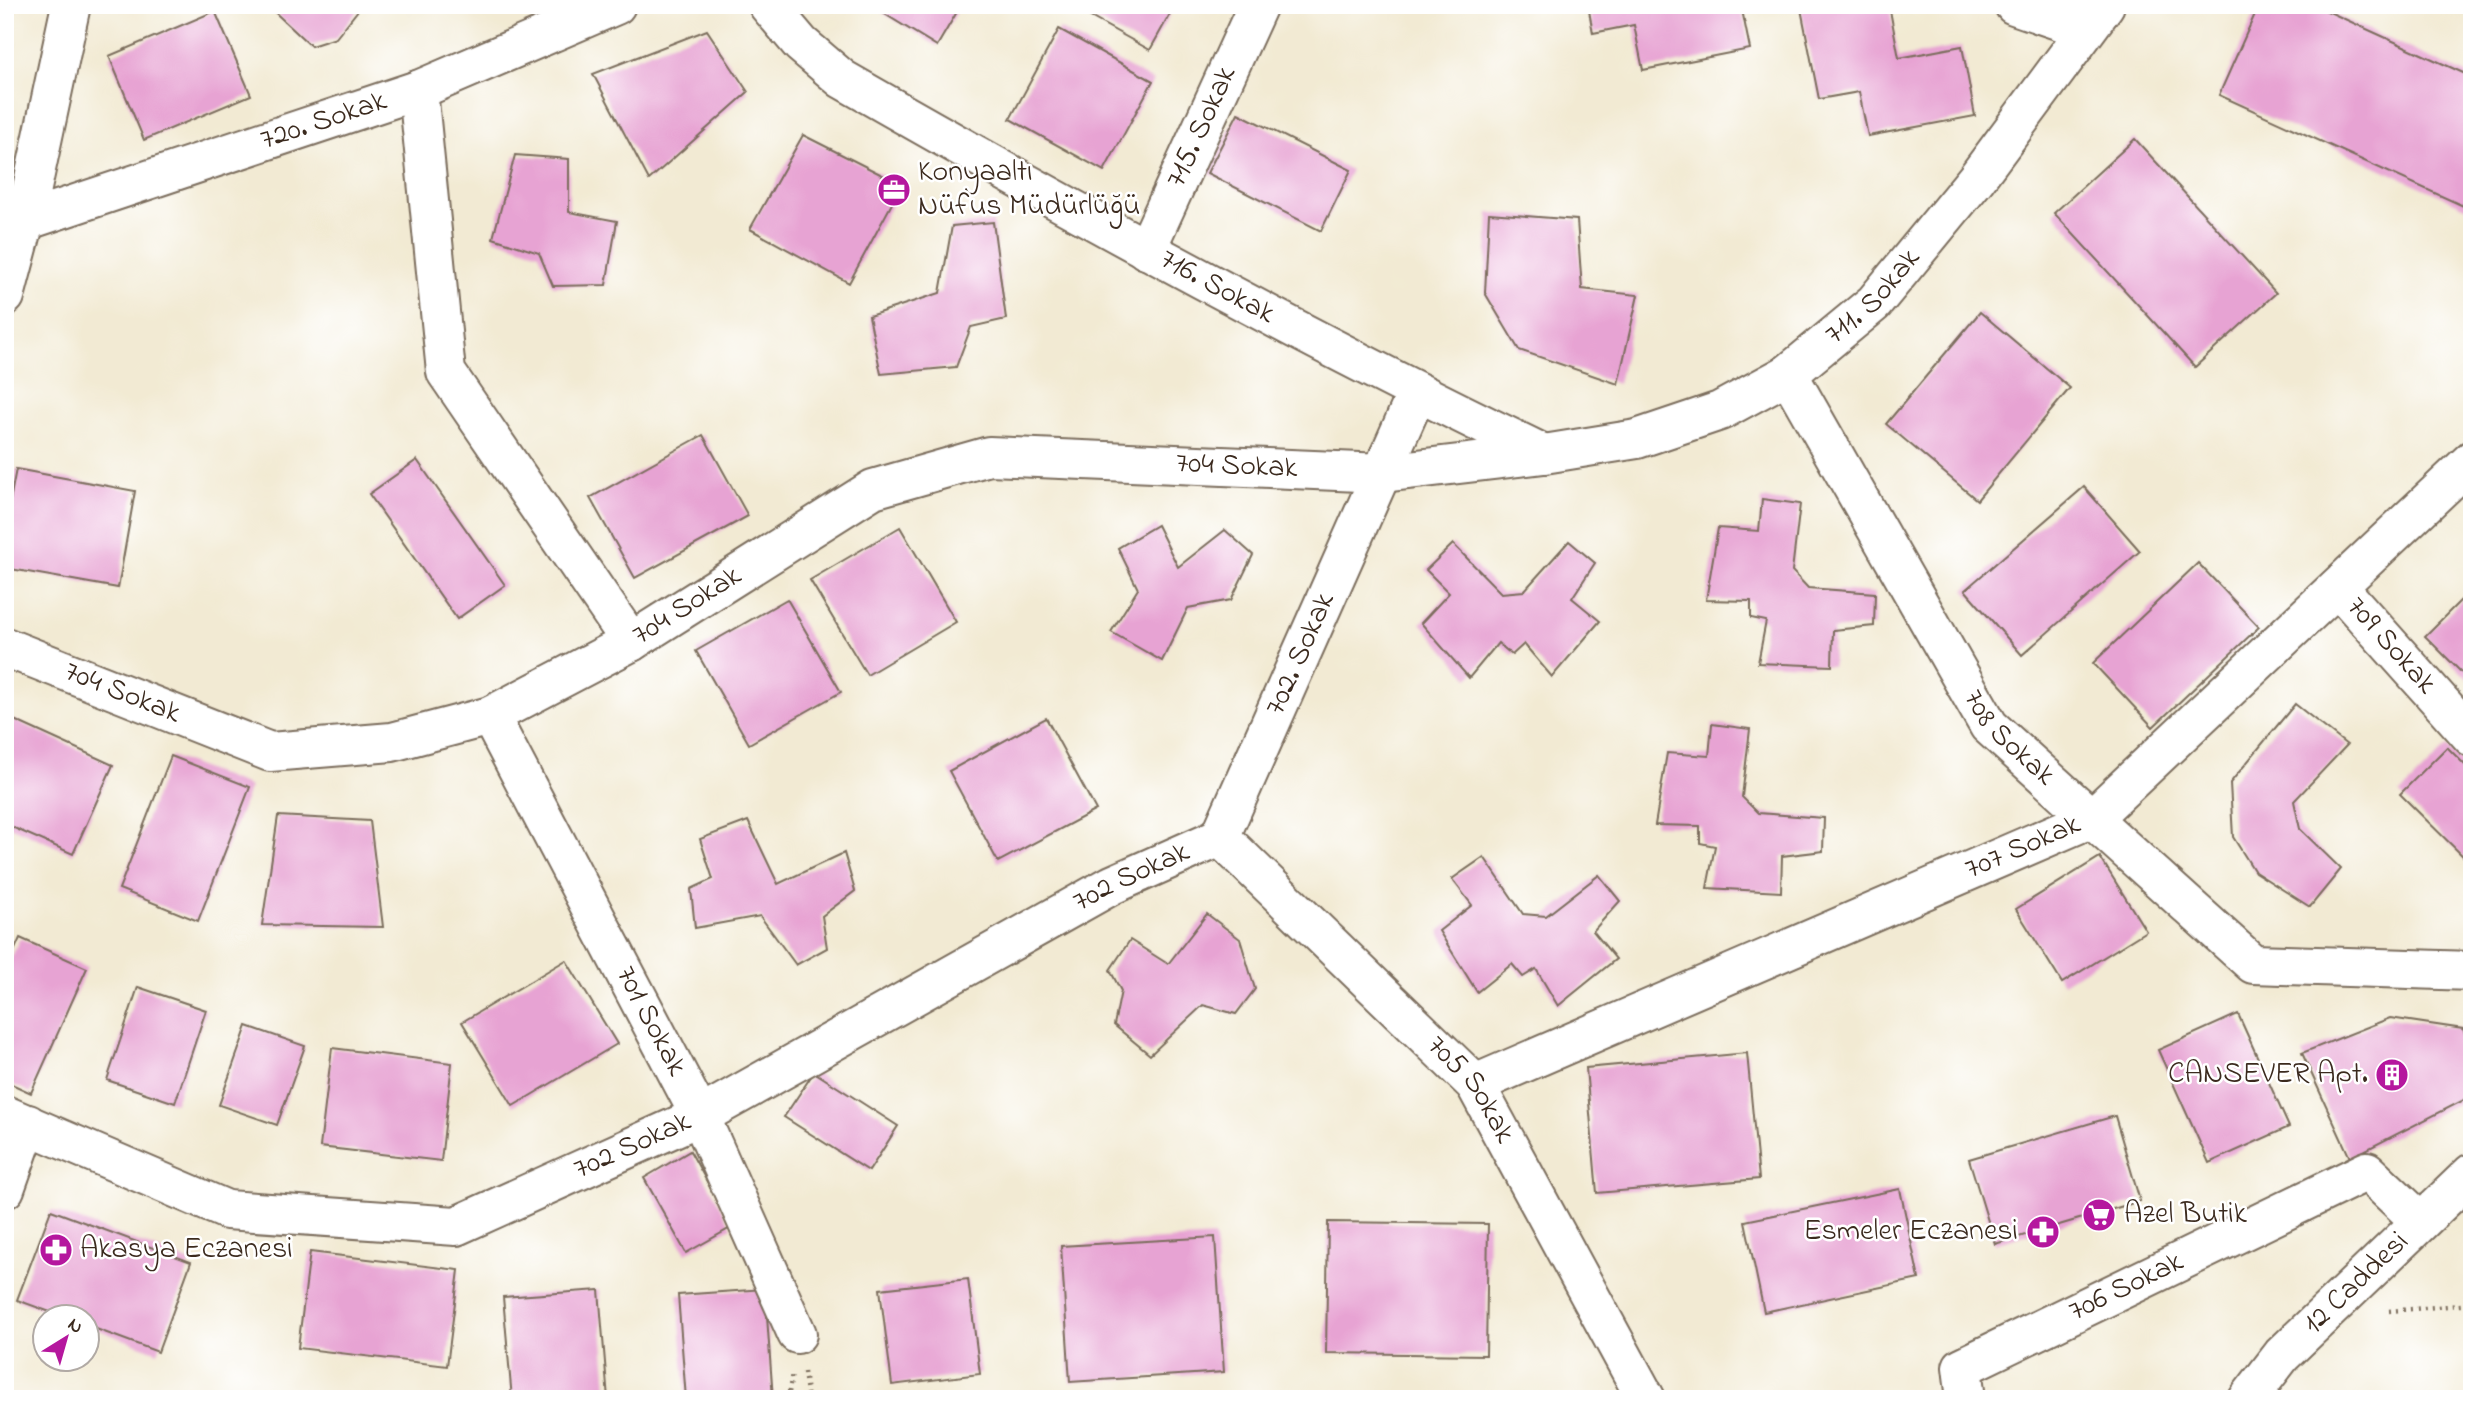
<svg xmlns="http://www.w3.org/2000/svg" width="2477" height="1404" viewBox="0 0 2477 1404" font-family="'Indie Flower',sans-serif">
	<rect width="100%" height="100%" fill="#fff"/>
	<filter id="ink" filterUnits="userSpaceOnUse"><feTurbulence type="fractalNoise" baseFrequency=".0143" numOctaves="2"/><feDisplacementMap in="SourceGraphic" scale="14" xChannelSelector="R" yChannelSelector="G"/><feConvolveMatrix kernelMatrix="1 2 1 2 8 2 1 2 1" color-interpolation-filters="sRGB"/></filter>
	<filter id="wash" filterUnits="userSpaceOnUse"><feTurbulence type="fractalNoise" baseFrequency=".00686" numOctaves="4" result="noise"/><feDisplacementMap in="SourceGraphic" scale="28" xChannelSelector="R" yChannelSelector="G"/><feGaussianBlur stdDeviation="1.57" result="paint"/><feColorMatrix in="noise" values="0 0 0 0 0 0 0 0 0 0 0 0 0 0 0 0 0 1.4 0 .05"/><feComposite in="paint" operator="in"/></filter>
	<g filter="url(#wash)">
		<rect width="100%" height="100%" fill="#f2ead3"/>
		<g id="blocks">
			<!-- building -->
			<g fill="#e7a3d3">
				<polygon points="267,5 362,5 336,38 311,46"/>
				<polygon points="870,5 961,5 937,46"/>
				<polygon points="1069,5 1175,5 1150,50"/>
				<polygon points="1588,5 1741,5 1750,49 1643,70 1634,25 1593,33"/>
				<polygon points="1821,5 1889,5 1899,58 1962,46 1975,116 1868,136 1859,92 1819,99 1801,9"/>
				<polygon points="2259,5 2314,5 2472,77 2472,210 2219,95"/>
				<polygon points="215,11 251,95 144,140 109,56"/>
				<polygon points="1059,29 1153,81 1104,171 1010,119"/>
				<polygon points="707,30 748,92 649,180 593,74"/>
				<polygon points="1238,113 1351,170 1321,231 1207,173"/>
				<polygon points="803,135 902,185 849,283 750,229"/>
				<polygon points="2135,139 2276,293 2195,367 2054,213"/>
				<polygon points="515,155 569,159 569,212 617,221 606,285 553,286 539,253 493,238"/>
				<polygon points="1489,213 1577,220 1582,289 1638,295 1618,384 1519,350 1485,293"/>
				<polygon points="993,222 1006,319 971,327 956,367 881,374 869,316 940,293 952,226"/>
				<polygon points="1980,312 2070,388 1977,500 1886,424"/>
				<polygon points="703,435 748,516 635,578 590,498"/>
				<polygon points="417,460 505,585 457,619 369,494"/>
				<polygon points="16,469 135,491 118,588 5,568 5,527"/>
				<polygon points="2084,487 2140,551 2022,655 1965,590"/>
				<polygon points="1762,499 1800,504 1792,571 1808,588 1875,593 1874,626 1833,630 1832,666 1758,663 1766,621 1751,618 1751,601 1706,600 1718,528 1759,531"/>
				<polygon points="1157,525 1178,567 1225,530 1253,555 1231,600 1188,608 1162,661 1111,632 1138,589 1118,548"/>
				<polygon points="900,527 956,622 867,675 810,580"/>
				<polygon points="1569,541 1595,563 1572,598 1600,621 1552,677 1524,644 1512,655 1498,643 1469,678 1421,623 1449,593 1426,570 1453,544 1501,593 1524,591"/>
				<polygon points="2198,563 2259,627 2153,727 2093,663"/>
				<polygon points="2472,589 2472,683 2425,636"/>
				<polygon points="787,599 841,692 749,744 696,651"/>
				<polygon points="2295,704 2347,745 2294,801 2300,829 2341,869 2310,907 2255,872 2233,837 2230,783"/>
				<polygon points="1046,718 1096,810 998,862 949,771"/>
				<polygon points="14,720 113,765 73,854 5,824 5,740"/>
				<polygon points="1712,724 1750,729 1742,797 1758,813 1824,818 1823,851 1782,856 1781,892 1707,888 1715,846 1700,843 1700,826 1655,825 1667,753 1709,756"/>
				<polygon points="2447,747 2472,772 2472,865 2400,794"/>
				<polygon points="171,756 250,787 198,921 119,889"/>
				<polygon points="278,816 370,821 383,927 262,925"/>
				<polygon points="748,821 778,884 844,853 855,891 822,916 827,948 796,965 760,916 695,928 691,889 713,879 700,839"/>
				<polygon points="1484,857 1523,914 1546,916 1599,875 1620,901 1593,931 1616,959 1558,1006 1536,969 1523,977 1512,964 1477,992 1439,931 1472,905 1452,879"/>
				<polygon points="2100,857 2146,931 2062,983 2016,909"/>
				<polygon points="1207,914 1240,939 1255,989 1236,1014 1203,1005 1150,1055 1114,1025 1121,991 1110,970 1130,940 1168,964"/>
				<polygon points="20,938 87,968 31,1093 5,1081 5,971"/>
				<polygon points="566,960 617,1044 513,1106 462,1022"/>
				<polygon points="138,987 206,1010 175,1103 107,1080"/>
				<polygon points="2238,1014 2289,1127 2209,1163 2158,1050"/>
				<polygon points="2390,1018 2463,1029 2472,1052 2472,1096 2350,1158 2302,1053"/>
				<polygon points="247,1026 305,1046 277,1125 219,1105"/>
				<polygon points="332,1048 452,1063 441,1161 320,1147"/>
				<polygon points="1747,1053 1759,1179 1597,1193 1586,1068"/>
				<polygon points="814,1072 898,1126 869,1171 784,1117"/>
				<polygon points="2115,1116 2140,1201 1995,1244 1969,1159"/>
				<polygon points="690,1151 732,1227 686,1253 644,1178"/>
				<polygon points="1900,1189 1919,1279 1764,1312 1745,1221"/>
				<polygon points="51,1210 191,1262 158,1352 88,1326 88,1316 61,1316 17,1300"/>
				<polygon points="1328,1222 1488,1224 1486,1355 1326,1353"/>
				<polygon points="1215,1237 1224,1372 1070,1382 1061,1246"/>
				<polygon points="310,1252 459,1270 447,1366 298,1348"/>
				<polygon points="968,1279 980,1374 892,1385 880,1289"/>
				<polygon points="765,1289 773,1399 686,1399 678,1295"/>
				<polygon points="599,1290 608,1399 512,1399 503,1297"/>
			</g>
		</g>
	</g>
	<g filter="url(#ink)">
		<use href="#blocks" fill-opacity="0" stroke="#7b6d5d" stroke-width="2"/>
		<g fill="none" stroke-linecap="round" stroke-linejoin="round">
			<defs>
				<g id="street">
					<path id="s1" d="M768,5l33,39 41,35c230,132 463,260 702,375"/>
					<polyline points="2014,5 2084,29"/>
					<polyline points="418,90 446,372 631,642"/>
					<path id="s2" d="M25,221l393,-131 198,-85"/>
					<path id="s3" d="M1146,250l112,-245"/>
					<polyline points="5,296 25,221 71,5"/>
					<path id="s4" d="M1788,374l201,352 264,238 219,7"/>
					<path id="s5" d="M2338,587l134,150"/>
					<path id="s6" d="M5,647l265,105 122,-10 98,-26 141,-74 242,-153 116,-33 394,17 161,-19 93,-15 83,-28 68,-37 86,-71 102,-124 129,-174"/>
					<path id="s7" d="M490,716l210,400 97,218"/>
					<path id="s8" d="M1220,837l255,247 171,315"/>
					<path id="s9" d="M1220,837l197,-444"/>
					<path id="s10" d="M1475,1084l617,-266 380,-358"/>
					<path id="s11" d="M5,1115l222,95 229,16 244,-110 412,-231 108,-48"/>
					<polyline points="5,1189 28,1124"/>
					<path id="s12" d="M1966,1399l-4,-32 405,-196 53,50"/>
					<path id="s13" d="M2248,1399l34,-44 190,-182"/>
				</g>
			</defs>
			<!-- street casing -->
			<use href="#street" stroke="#7b6d5d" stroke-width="42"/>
			<!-- path -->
			<g stroke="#7b6d5d" stroke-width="4.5" stroke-dasharray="2 5" stroke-linecap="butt">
				<polyline points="2389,1311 2472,1304"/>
				<polyline points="804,1372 808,1399"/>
				<polyline points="788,1399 792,1373"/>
			</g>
			<!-- street -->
			<use href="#street" stroke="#fff" stroke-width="38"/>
		</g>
	</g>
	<!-- icons -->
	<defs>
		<symbol id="office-disc" viewBox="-11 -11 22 22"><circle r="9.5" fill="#b5179e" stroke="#fff"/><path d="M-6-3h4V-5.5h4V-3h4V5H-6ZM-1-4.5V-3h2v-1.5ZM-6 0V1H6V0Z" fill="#fff"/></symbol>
		<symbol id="building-disc" viewBox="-11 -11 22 22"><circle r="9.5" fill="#b5179e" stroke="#fff"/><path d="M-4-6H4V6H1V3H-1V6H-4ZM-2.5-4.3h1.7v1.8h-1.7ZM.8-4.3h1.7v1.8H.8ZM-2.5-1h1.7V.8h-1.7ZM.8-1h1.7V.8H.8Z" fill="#fff"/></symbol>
		<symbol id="supermarket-disc" viewBox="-11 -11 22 22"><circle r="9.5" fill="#b5179e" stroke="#fff"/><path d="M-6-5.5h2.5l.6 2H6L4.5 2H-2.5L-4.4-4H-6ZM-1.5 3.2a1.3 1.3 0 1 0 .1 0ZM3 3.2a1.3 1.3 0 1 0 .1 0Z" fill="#fff"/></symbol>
		<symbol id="pharmacy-disc" viewBox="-11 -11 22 22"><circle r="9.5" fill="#b5179e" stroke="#fff"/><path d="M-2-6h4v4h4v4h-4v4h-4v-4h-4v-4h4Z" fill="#fff"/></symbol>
	</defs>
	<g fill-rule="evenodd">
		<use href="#office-disc" x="875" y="171" width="38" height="38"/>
		<use href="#building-disc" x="2373" y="1056" width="38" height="38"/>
		<use href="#supermarket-disc" x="2080" y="1196" width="38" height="38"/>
		<use href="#pharmacy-disc" x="2024" y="1213" width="38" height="38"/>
		<use href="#pharmacy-disc" x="37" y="1231" width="38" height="38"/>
	</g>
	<g text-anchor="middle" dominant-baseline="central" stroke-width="5" stroke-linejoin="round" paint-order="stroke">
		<!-- street labels -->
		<g font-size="30" fill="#3b2a1e" stroke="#fff">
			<text stroke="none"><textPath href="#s2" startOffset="315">720. Sokak</textPath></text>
			<text stroke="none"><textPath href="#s3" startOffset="135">715. Sokak</textPath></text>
			<text stroke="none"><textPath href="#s1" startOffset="534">716. Sokak</textPath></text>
			<text stroke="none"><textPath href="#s6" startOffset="2006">711. Sokak</textPath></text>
			<text stroke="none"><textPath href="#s6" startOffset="1323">704 Sokak</textPath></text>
			<text stroke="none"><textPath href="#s6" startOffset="735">704 Sokak</textPath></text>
			<text stroke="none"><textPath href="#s5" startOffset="79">709 Sokak</textPath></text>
			<text stroke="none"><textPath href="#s9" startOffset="200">702. Sokak</textPath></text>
			<text stroke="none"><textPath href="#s6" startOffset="126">704 Sokak</textPath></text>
			<text stroke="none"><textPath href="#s4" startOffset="427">708 Sokak</textPath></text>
			<text stroke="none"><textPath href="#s10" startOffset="597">707 Sokak</textPath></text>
			<text stroke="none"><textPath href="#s11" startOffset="1232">702 Sokak</textPath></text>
			<text stroke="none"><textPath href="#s7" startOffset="345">701 Sokak</textPath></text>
			<text stroke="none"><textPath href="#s8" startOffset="357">705 Sokak</textPath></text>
			<text stroke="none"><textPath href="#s11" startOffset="665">702 Sokak</textPath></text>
			<text stroke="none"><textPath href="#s13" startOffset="159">12 Caddesi</textPath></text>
			<text stroke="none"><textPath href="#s12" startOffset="215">706 Sokak</textPath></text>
		</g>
		<!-- poi labels -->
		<g font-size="30" fill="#3b2a1e" stroke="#fff" text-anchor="start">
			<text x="918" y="173">Konyaaltı<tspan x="918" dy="34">Nüfus Müdürlüğü</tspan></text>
			<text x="2368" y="1075" text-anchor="end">CANSEVER Apt.</text>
			<text x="2124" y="1215">Azel Butik</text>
			<text x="2018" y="1232" text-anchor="end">Esmeler Eczanesi</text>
			<text x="80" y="1250">Akasya Eczanesi</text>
		</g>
	</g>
	<!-- margin -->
	<rect width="2477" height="1404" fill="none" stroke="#fff" stroke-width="28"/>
	<!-- north arrow -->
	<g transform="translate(66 1338) rotate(37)"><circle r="33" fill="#ffffff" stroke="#b1aaa5" stroke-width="2"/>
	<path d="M0-5L12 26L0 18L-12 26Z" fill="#b5179e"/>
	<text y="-10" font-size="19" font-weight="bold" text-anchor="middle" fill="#3b2a1e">N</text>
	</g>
</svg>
